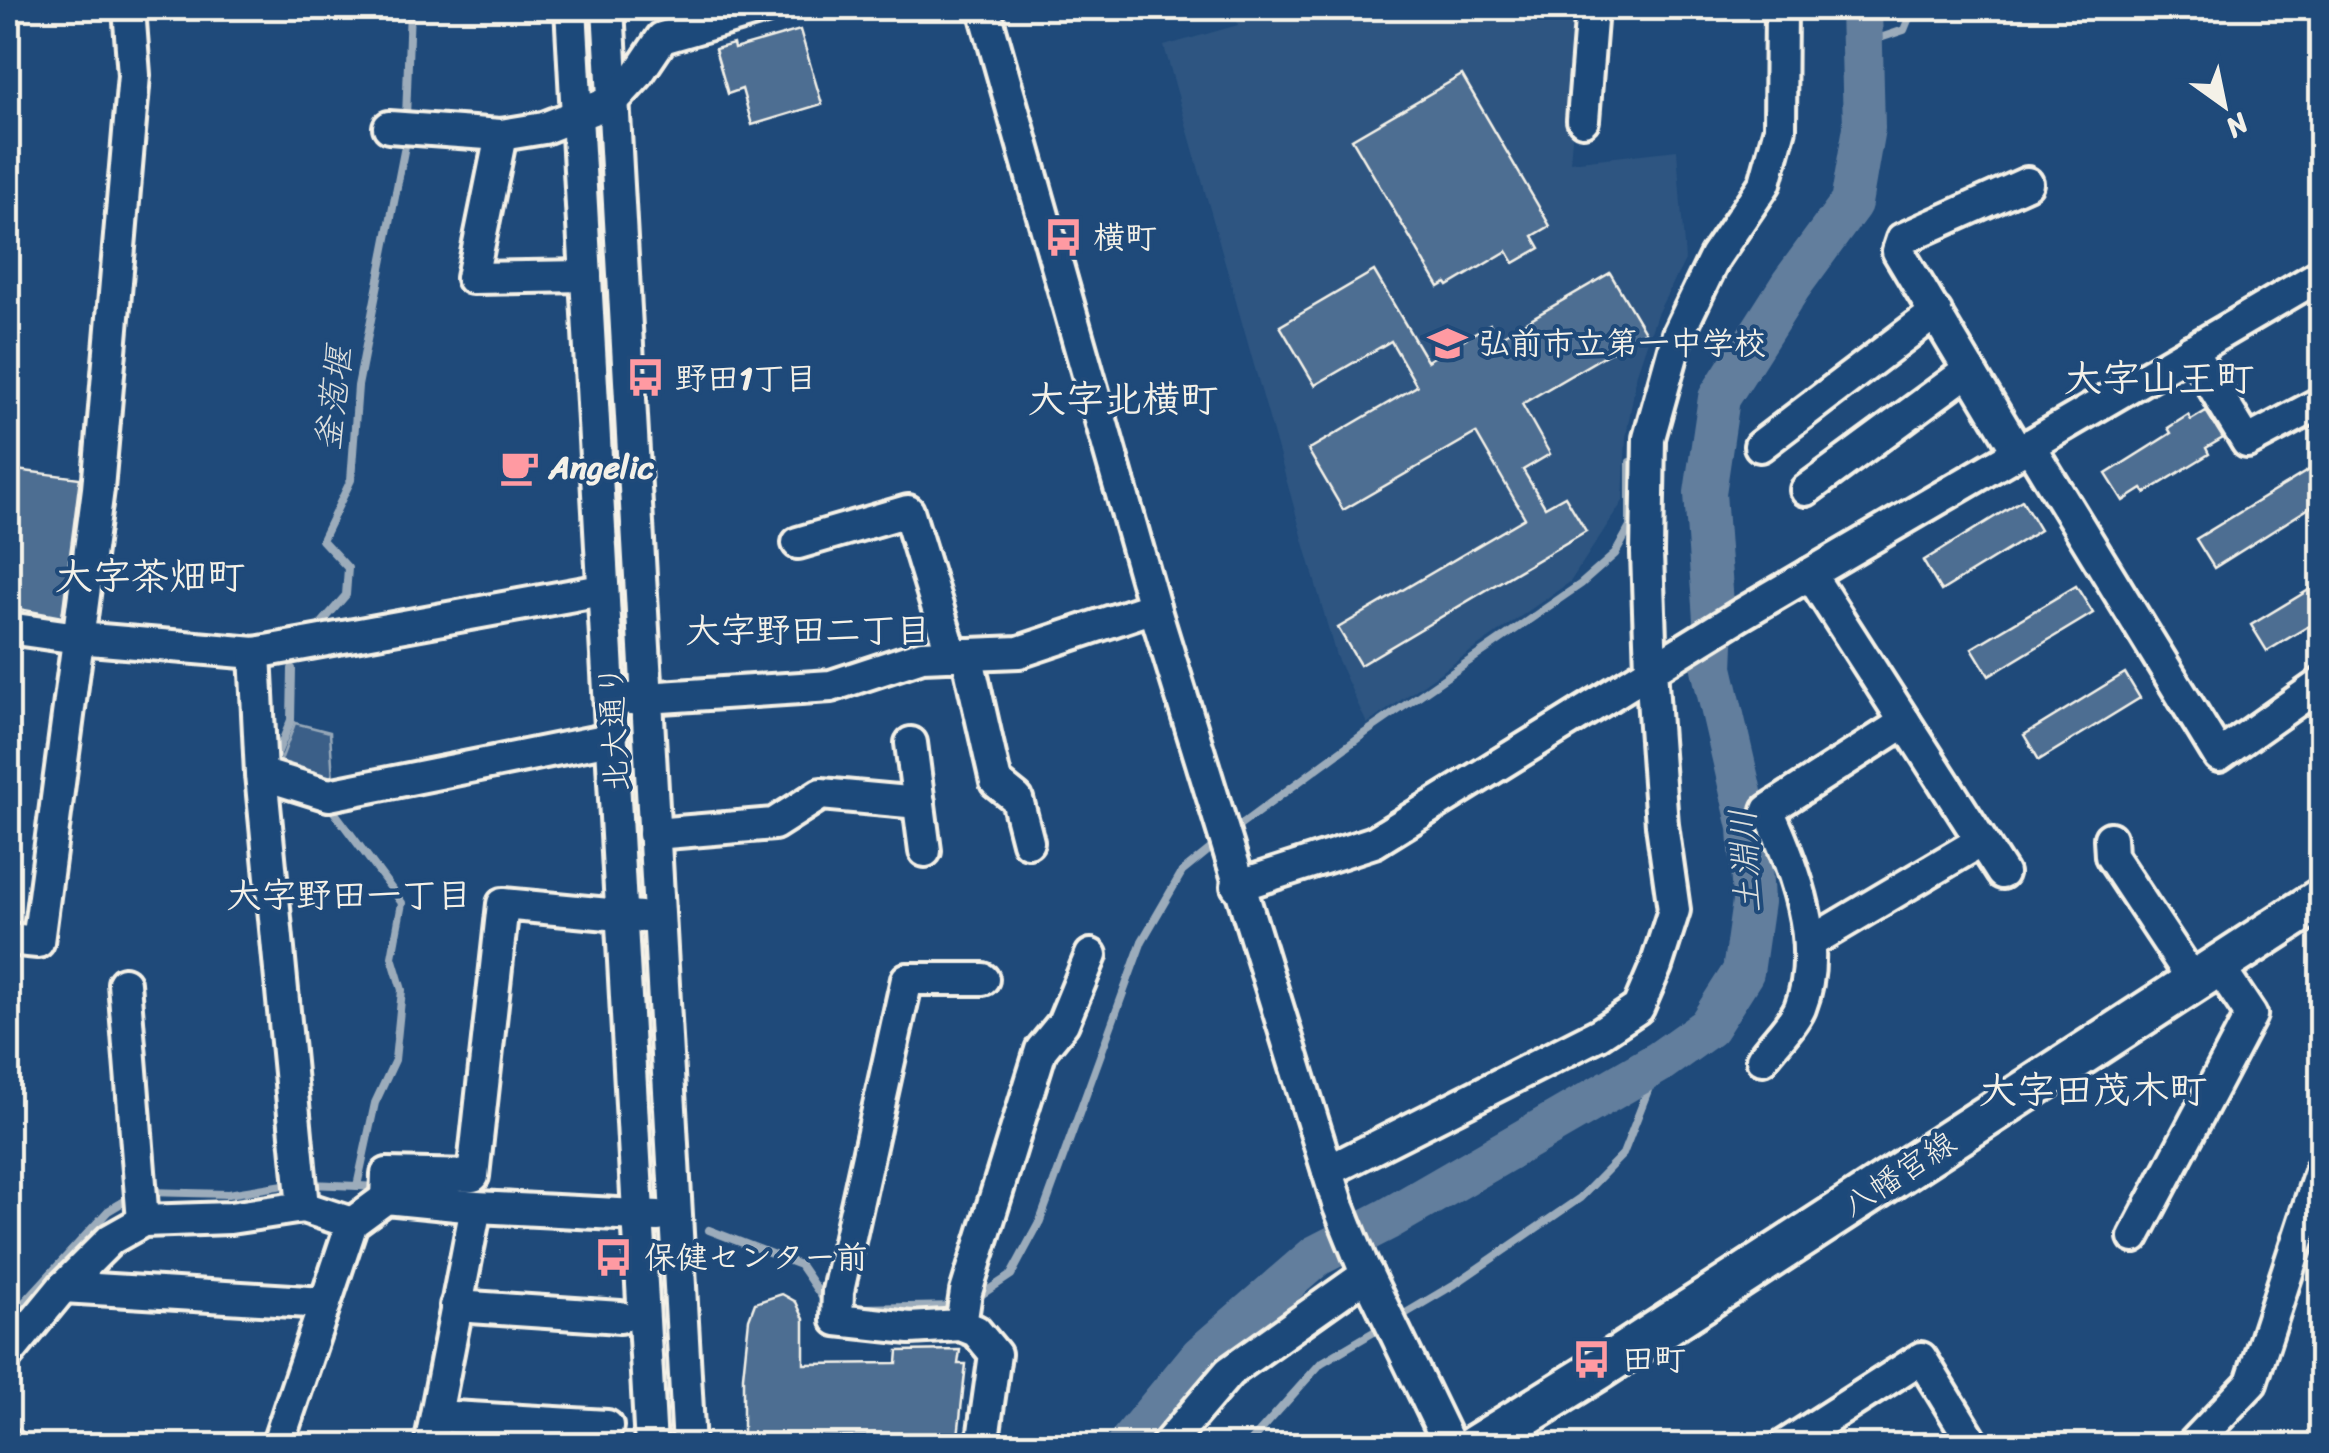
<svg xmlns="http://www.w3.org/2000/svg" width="2329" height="1453" viewBox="0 0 2329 1453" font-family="Sriracha,'Klee One',sans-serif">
	<rect width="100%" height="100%" fill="#1f4a7a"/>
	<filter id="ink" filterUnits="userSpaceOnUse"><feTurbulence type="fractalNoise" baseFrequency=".01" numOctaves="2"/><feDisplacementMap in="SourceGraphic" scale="20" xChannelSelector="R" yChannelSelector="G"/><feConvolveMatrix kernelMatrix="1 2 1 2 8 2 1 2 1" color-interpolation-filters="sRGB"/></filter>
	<g filter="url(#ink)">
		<!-- built -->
		<polygon fill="#2d5581" points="1234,8 1583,8 1570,162 1677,150 1685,260 1657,314 1637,373 1626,437 1623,501 1570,582 1367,724 1336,656 1164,46 1238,25"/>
		<!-- green -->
		<polygon fill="#3a5f88" stroke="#97a8b8" stroke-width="2.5" points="295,723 330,732 333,780 280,763"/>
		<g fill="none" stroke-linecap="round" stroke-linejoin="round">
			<!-- stream -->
			<g stroke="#9cacbb" stroke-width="8">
				<polyline points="1862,44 1904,30 1913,8"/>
				<polyline points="406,118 410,8"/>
				<polyline points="314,632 346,595 348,568 322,540 351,480 358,386 405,146"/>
				<polyline points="274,761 291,720 292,669"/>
				<polyline points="324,806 332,809 402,903 392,957 402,990 395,1060 375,1103 357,1186"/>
				<polyline points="1231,832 1365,733 1581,584 1615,554 1630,527 1630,462"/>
				<polyline points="310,1184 381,1187"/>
				<polyline points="465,1191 531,1195"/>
				<polyline points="146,1192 228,1194 296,1183"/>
				<polyline points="709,1230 800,1265 824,1300 829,1302"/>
				<polyline points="975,1299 1011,1275 1040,1221 1142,941 1182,872 1220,841"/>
				<polyline points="862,1308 957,1306"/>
				<polyline points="1396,1319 1455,1284 1580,1198 1623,1154 1659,1062"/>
				<polyline points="8,1320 108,1211 133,1196"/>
				<polyline points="1247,1446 1321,1363 1384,1326"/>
			</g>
			<!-- river -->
			<polyline stroke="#627e9d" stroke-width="42" points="1127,1446 1201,1356 1316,1256 1388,1219 1659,1062 1708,1027 1743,972 1753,902 1749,827 1712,668 1714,619 1705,493 1719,398 1791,285 1851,203 1864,128 1861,8"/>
		</g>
		<!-- building -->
		<g fill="#4d6e92" stroke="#f4f1e8" stroke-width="2.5">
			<polygon points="800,30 822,104 752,125 742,89 728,94 715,49 733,44 734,49"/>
			<polygon points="1462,75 1550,226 1533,236 1540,248 1514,263 1507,251 1448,286 1446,283 1439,287 1352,139"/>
			<polygon points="1374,271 1427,361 1490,324 1498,338 1610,273 1645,332 1522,404 1550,454 1523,470 1545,507 1565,496 1586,531 1360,665 1338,628 1525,518 1476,433 1343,510 1308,450 1417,386 1391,341 1315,385 1280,326"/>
			<polygon points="2206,411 2223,438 2206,448 2209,454 2145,493 2142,489 2123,501 2106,474 2171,433 2168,428 2188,415 2191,420"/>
			<polygon points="2322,462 2322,500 2214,568 2196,539"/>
			<polygon points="8,469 80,478 62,617 8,607"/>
			<polygon points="2022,500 2040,530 1941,591 1923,561"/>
			<polygon points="2322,582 2322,618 2267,651 2251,625"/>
			<polygon points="2076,586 2093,613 1989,676 1972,648"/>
			<polygon points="2125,673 2140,698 2039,760 2024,735"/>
			<polygon points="782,1294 796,1302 804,1319 804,1364 897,1363 898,1351 960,1350 958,1364 966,1364 957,1446 889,1446 889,1436 777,1438 776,1446 743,1446 743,1376 749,1319 755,1303"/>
		</g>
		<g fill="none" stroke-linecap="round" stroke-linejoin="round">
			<defs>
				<g id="minor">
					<polyline points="571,8 651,1446"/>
					<polyline points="608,8 689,1446"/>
					<polyline points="984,8 1154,607 1339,1207 1362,1264 1450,1446"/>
					<polyline points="1583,120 1592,8"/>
					<polyline points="389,127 501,135 544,128 613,101 637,75 662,38 765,8"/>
					<polyline points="501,135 472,278 586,276"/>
					<polyline points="2191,350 2247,442 2322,402"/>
					<polyline points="2029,445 2219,756 2322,683"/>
					<polyline points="1760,446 1936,312"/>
					<polyline points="2018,452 1898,251 1902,239 2027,183"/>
					<polyline points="1806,490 1969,370"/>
					<polyline points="798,543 908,511 952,655"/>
					<polyline points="1810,574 2002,873"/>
					<polyline points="8,628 78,638 255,653 602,590"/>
					<polyline points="255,653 261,774 303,1207"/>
					<polyline points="967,654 996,782 1017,799 1028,842"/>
					<polyline points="630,699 831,686 922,656 1019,652 1154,607"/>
					<polyline points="911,743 925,851"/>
					<polyline points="261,774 329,795 610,739"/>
					<polyline points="654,834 774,824 821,794 919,803"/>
					<polyline points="2110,838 2111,856 2195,983"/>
					<polyline points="1237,886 1374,842 1740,615 2322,274"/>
					<polyline points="8,939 38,942 98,489 134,75 129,8"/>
					<polyline points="1809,943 1981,841"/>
					<polyline points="124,983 143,1221"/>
					<path d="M1762,1059c11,-16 30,-33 38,-51 25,-63 -6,-141 -32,-198l137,-88"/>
					<polyline points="1328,1171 1599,1034 1638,1008 1656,966 1674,910 1662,825 1651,669 1647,553 1649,438 1678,334 1715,257 1765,183 1780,128 1781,8"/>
					<polyline points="386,1198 387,1174 473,1176 503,904 640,917"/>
					<polyline points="2134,1237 2251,1015 2219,967"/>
					<polyline points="63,1287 325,1303"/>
					<polyline points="456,1306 620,1317"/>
					<polyline points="961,1325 966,1292 1041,1050 1063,1023 1091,955"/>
					<polyline points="8,1354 63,1287 111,1239 143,1221 230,1218 303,1207 352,1223"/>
					<polyline points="436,1416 607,1426"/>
					<polyline points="8,1445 12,1446"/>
					<polyline points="277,1446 352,1223 386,1198 476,1207 658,1216"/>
					<polyline points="430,1446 476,1207"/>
					<polyline points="982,1446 995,1354 976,1331 961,1325 910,1328 837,1320 838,1291 907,979 983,979"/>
					<polyline points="1166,1446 1229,1372 1367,1274"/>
					<polyline points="1784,1446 1921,1358 1975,1446"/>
					<polyline points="2191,1446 2251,1383 2321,1169"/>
				</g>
				<polyline id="major" points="1475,1446 1599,1369 2322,898"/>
			</defs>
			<!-- minor casing -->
			<use href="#minor" stroke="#f4f1e8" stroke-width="38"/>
			<!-- major casing -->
			<use href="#major" stroke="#f4f1e8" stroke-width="48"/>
			<!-- minor -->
			<use href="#minor" stroke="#1f4a7a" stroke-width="30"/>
			<!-- major -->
			<use href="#major" stroke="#1f4a7a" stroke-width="40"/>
		</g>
	</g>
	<!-- icons -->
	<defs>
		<symbol id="bus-bare" viewBox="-9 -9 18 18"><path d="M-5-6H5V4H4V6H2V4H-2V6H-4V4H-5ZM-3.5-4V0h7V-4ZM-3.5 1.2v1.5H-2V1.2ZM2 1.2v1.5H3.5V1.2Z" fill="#ff9aa2" stroke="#1f4a7a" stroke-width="2.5" paint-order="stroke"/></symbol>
		<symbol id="school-bare" viewBox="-9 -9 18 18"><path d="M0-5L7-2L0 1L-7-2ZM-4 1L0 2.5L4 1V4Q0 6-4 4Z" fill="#ff9aa2" stroke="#1f4a7a" stroke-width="2.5" paint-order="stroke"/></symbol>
		<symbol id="cafe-bare" viewBox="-9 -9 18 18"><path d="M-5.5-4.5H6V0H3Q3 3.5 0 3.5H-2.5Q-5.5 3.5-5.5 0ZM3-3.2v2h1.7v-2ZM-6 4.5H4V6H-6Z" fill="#ff9aa2" stroke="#1f4a7a" stroke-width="2.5" paint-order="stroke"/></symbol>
	</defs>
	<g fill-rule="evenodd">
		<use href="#bus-bare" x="1036" y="210" width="55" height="55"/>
		<use href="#school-bare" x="1420" y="316" width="55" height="55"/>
		<use href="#bus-bare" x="618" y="350" width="55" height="55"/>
		<use href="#cafe-bare" x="492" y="440" width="55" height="55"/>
		<use href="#bus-bare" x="586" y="1230" width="55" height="55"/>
		<use href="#bus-bare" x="1564" y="1332" width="55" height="55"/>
	</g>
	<g text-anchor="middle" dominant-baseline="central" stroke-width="8" stroke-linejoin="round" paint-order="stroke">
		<!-- poi labels -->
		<g font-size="32" font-weight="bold" fill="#f4f1e8" stroke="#1f4a7a" text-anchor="start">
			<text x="1093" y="237">横町</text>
			<text x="1478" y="343">弘前市立第一中学校</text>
			<text x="675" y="378">野田1丁目</text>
			<text x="549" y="467">Angelic</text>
			<text x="644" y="1257">保健センター前</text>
			<text x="1622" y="1359">田町</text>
		</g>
		<!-- street labels -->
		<g font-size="32" fill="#f4f1e8" stroke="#1f4a7a">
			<text transform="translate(614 728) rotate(-93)">北大通り</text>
			<text transform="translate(1899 1174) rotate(-33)">八幡宮線</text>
		</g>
		<!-- water labels -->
		<g font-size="35" font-style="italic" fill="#dee0dd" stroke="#1f4a7a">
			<text transform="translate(333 399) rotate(-83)">釜萢堰</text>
			<text transform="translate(1745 861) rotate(-93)">土淵川</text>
		</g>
		<!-- neighbourhood labels -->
		<g font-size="35" font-weight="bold" fill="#f4f1e8" stroke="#1f4a7a">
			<text x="808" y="630">大字野田二丁目</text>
			<text x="349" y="895">大字野田一丁目</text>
		</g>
		<!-- quarter labels -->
		<g font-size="38" font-weight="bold" fill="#f4f1e8" stroke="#1f4a7a">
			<text x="2159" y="378">大字山王町</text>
			<text x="1123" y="399">大字北横町</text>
			<text x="150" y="576">大字茶畑町</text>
			<text x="2093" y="1090">大字田茂木町</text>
		</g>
	</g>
	<!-- margin -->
	<rect width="2329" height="1453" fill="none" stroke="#1f4a7a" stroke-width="40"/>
	<rect x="20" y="20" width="2289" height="1413" fill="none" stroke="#f4f1e8" stroke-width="4" filter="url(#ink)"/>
	<!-- north arrow -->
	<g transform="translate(2224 105) rotate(147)" stroke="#1f4a7a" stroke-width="8" paint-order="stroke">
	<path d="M0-8L18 38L0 25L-18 38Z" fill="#f4f1e8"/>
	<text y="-15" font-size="28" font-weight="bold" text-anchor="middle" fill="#f4f1e8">N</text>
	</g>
</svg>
